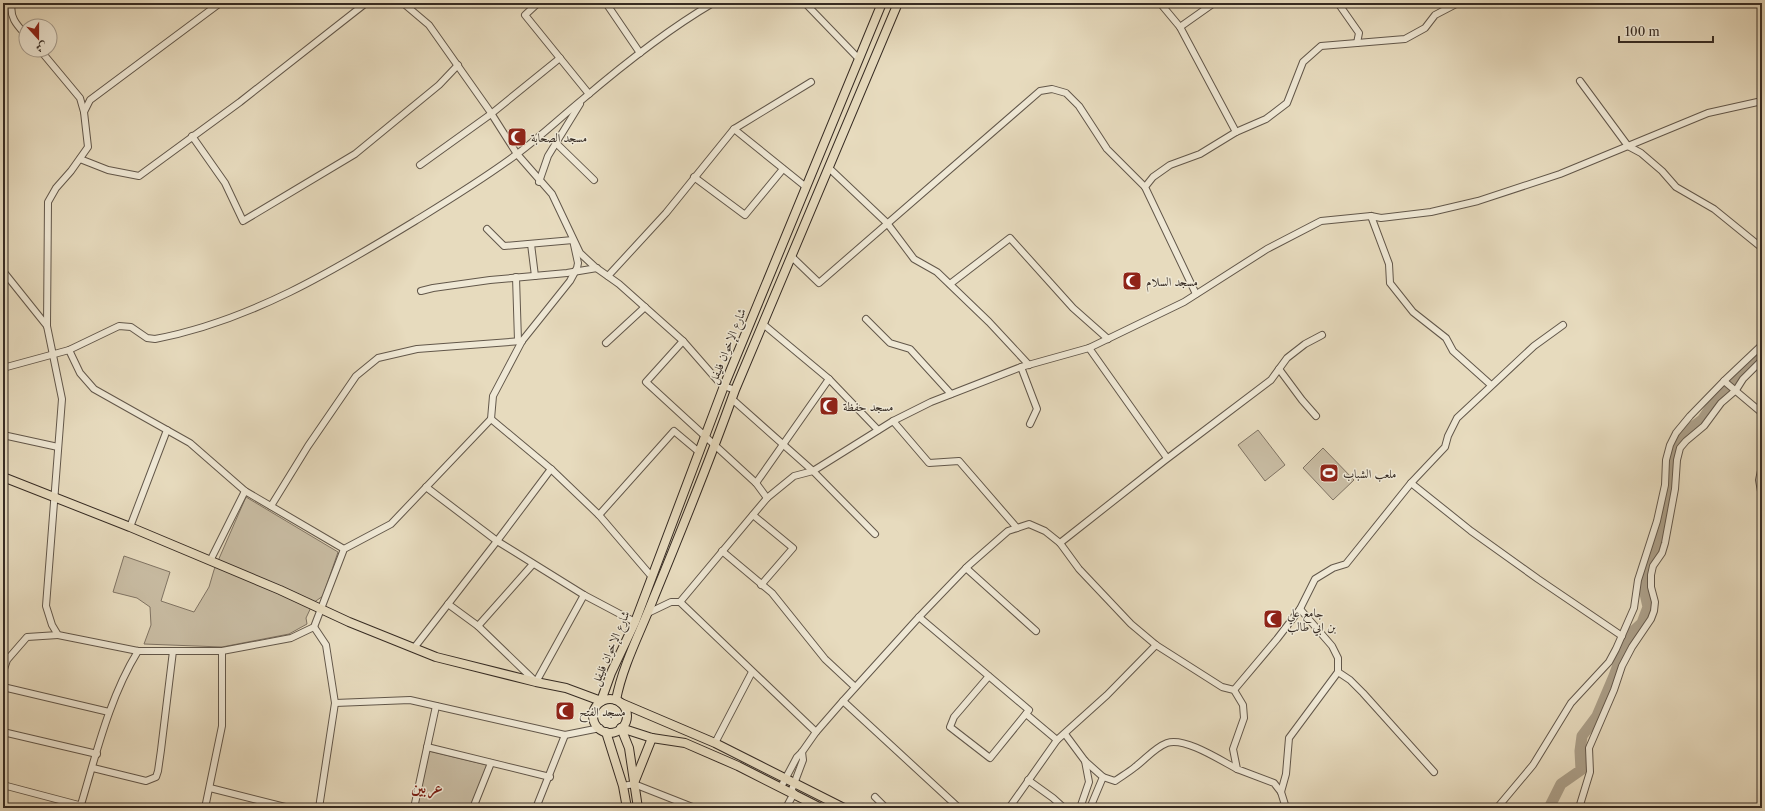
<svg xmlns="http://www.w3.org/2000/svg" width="1765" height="811" viewBox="0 0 1765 811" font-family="'Libre Caslon Text',Amiri,serif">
	<rect width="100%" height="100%" fill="#e7dbbe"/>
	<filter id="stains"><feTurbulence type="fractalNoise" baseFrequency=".005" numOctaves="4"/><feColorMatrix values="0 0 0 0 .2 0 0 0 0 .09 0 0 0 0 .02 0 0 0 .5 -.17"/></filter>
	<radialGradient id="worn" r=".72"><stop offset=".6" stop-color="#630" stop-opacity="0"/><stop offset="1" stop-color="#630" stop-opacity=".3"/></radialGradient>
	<!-- green -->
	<g fill="#c9bda4" stroke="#807464">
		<polygon points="1258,430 1285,465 1265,481 1238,445"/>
		<polygon points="1323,448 1354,480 1333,500 1303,468"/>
		<polygon points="246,497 338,552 323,596 313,603 306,618 307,624 289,634 222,647 144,644 151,625 150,607 137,598 113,592 124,556 170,572 161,601 194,612 209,587 214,570"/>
		<polygon points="429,751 487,765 470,808 417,808"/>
	</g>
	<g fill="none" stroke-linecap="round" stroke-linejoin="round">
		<!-- river -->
		<polyline stroke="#ab9f89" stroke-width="11" points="1549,808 1561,784 1581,770 1580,751 1582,736 1597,716 1614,676 1629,635 1642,623 1648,607 1644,589 1645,573 1649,560 1659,545 1663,520 1669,499 1671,483 1672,464 1677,444 1690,429 1702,420 1715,401 1741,372 1756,356 1762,352"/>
		<defs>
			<g id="minor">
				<path d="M12,3c-3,14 5,22 14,32"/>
				<polyline points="403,3 429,25 489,110 517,154 552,194 580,253 595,267 619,284 683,341 718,381 724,386 735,390"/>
				<polyline points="538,3 525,15 589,94"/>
				<polyline points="606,3 640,53"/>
				<polyline points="805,3 859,59"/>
				<polyline points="1160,3 1180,27 1236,132"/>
				<polyline points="1338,3 1359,33 1357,43"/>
				<polyline points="1180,27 1214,3"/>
				<polyline points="40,50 80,98 84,112"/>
				<polyline points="1580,81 1628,146 1641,153 1662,171 1676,187 1714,209 1762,248"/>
				<polyline points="734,129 806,187"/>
				<polyline points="192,136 225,183 243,221 355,154 439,85 458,65"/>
				<polyline points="556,143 594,180"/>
				<polyline points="80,159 108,170 139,176 240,102 366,3"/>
				<polyline points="420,165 491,114 560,58"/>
				<polyline points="829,168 887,223 914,259 937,272 989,322 1029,365"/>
				<polyline points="694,177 745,215 783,169"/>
				<polyline points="539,182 548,156 580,104"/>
				<polyline points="1371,216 1389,264 1390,283 1413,312 1446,338 1453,351 1491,385"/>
				<polyline points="487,229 504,246 573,240"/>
				<polyline points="531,244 535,276"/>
				<polyline points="792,257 819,283 1040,91 1052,89 1066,93 1079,106 1107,149 1145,187"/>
				<polyline points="3,271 47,326 62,399 46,606 52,625 58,635 138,651 222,651 291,638 314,627 344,549 391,524 491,419 493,396 522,341 570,281 577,268 578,263 573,240"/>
				<polyline points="608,276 666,213 734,129 811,82"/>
				<polyline points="516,277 518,341"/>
				<polyline points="950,284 1010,238 1073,308 1108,339"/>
				<polyline points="421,291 433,288 490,280 567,273 597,268"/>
				<polyline points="1196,294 1145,187 1153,177 1170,165 1200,154 1236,132 1266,119 1287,103 1303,62 1321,46 1405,39 1425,28 1435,15 1458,3"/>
				<polyline points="866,319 890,343 910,349 951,394"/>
				<polyline points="763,324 829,379"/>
				<polyline points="47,326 48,202 56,188 71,171 88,147 84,112 90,100 220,3"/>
				<polyline points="683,341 646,382 756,483 767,498"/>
				<polyline points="606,343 645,307"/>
				<polyline points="1089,348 1167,458"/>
				<polyline points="69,350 80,373 94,389 190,443 245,491 344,549"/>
				<polyline points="1021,367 1037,409 1030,424"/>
				<path d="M3,368l66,-18 50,-24 12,1 16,11 8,1c95,-18 178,-68 260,-118 34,-21 70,-43 102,-67 23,-17 44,-37 66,-55 41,-35 84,-69 130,-96"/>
				<polyline points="1279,369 1302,400 1316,416"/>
				<polyline points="1724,381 1762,413"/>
				<polyline points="732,399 813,471 875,534"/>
				<polyline points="491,419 551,469 599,515 652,577"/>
				<polyline points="893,421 929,463 959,461 1017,528"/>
				<polyline points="3,435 58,447"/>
				<polyline points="1762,466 1759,480 1762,497"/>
				<polyline points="756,483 829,379 878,430"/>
				<polyline points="1411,483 1471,531 1538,579 1622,636"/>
				<polyline points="426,487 497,541 584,595 635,622"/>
				<polyline points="271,506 308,446 356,376 378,358 417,349 522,341"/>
				<polyline points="599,515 674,431 699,452"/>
				<polyline points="753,515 793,548 761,585"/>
				<polyline points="130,527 167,430"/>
				<polyline points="1060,543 1164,461 1271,380 1287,358 1305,344 1322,335"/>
				<polyline points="722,551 772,593 825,659 855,687"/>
				<polyline points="210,561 245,491"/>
				<polyline points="966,568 1036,631"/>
				<polyline points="680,602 816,732"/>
				<polyline points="448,604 478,626 536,682 584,595"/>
				<polyline points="648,613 671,602 680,602 767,498 794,476 813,471 893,421 931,402 1021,367 1089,348 1184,302 1267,249 1321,221 1371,216 1381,218 1431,212 1478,201 1560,174 1708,113 1762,101"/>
				<polyline points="919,617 1029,710 990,758 950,727 954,717 989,676"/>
				<polyline points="478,626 533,564"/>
				<polyline points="314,627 326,645 335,703 319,808"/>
				<polyline points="414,648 497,541 551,469"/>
				<polyline points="3,672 7,660 27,637 58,635"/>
				<polyline points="1338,672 1350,680 1363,693 1434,772"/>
				<polyline points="3,687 109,712"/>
				<polyline points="1234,690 1277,639 1300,609 1315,579 1333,568 1346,564 1411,483 1445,447 1448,436 1457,418 1534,346 1563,325"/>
				<polyline points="843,701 959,808"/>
				<polyline points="335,703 410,700 565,735"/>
				<polyline points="1026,714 1057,740"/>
				<polyline points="3,732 97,754"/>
				<polyline points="1065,734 1085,761 1103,777 1090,808"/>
				<polyline points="715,743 752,672"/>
				<polyline points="427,747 550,777"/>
				<polyline points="93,768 146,781 156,777 158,771 161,750 173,651"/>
				<path d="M1103,777l12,4c7,-5 14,-9 20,-14 11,-8 19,-19 32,-24 18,-6 53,17 70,26"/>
				<polyline points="1028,780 1053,798 1064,808"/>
				<polyline points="3,785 90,808"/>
				<polyline points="623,786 634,784 695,808"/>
				<polyline points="781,787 797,757 802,752 816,732 843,701 919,617 968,566 1008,531 1029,524 1045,531 1060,543 1079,569 1131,624 1156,645 1222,687 1234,690 1243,705 1244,718 1233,749 1237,769 1274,783 1281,792 1286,808"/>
				<polyline points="210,788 289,808"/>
				<polyline points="791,792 803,760 802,752"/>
				<polyline points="1281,792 1286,774 1289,738 1338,672 1338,658 1332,646 1300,609"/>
				<polyline points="875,797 886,808"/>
				<path d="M80,808c16,-53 29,-110 58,-157"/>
				<polyline points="205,808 222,726 222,651"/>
				<polyline points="414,808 436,706"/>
				<polyline points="473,808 491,763"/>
				<polyline points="536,808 565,735 600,728"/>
				<polyline points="786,808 794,793"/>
				<polyline points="1009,808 1057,740 1107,695 1156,645"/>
				<polyline points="1080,808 1089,782 1085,761"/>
				<polyline points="1497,808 1533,765 1571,703 1609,662 1616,649 1634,608 1638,580 1657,521 1665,485 1666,460 1670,445 1676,433 1690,416 1724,381 1762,345"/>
				<polyline points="1579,808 1590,772 1589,748 1614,690 1622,666 1632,647 1651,619 1654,611 1655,602 1651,587 1651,575 1653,566 1662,553 1665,543 1675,489 1677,460 1680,448 1686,441 1704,426 1721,403 1736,390 1743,379 1762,360"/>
			</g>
			<g id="major">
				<polyline points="3,477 130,527 280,590 349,622 436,657 536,682 566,688 601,701 611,673 635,622 724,386 882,3"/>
				<circle cx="610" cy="716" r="17"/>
				<path d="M616,700c7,-36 25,-69 38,-103 28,-68 56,-137 81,-207l163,-387"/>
				<polyline points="621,703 715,743 844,808"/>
				<polyline points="621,728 652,738 685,743 738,766 821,808"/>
				<polyline points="621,728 629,748 638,808"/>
				<polyline points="606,732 623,786 627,808"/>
				<polyline points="634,783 652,738"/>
			</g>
		</defs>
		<!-- minor casing -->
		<use href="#minor" stroke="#62574a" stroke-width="8"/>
		<!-- major casing -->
		<use href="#major" stroke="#362b23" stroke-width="10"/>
		<!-- minor -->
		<use href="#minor" stroke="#efe8d5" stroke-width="6"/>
		<!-- major -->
		<use href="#major" stroke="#e7dbbe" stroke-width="8"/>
	</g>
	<!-- icons -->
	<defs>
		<symbol id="mosque-square" viewBox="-11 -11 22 22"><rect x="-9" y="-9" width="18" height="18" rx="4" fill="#8f2418" stroke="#efe8d5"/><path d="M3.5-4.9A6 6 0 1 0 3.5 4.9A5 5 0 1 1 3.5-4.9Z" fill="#fff"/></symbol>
		<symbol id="stadium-square" viewBox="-11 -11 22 22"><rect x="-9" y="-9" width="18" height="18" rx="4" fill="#8f2418" stroke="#efe8d5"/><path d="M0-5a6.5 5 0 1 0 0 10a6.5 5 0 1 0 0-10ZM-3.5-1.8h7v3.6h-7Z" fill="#fff"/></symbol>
	</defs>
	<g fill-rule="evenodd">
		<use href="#mosque-square" x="506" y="126" width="22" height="22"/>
		<use href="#mosque-square" x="1121" y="270" width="22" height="22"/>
		<use href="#mosque-square" x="818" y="395" width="22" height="22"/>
		<use href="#stadium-square" x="1318" y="462" width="22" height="22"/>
		<use href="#mosque-square" x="1262" y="608" width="22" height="22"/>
		<use href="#mosque-square" x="554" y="700" width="22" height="22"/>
	</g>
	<g text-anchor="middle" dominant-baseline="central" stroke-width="3" stroke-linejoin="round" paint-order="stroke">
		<!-- poi labels -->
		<g font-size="12" fill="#362b23" stroke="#efe8d5" text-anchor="start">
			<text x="531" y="137">مسجد الصحابة</text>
			<text x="1146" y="281">مسجد السلام</text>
			<text x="843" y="406">مسجد حفظة</text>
			<text x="1343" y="473">ملعب الشباب</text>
			<text x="1287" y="612">جامع علي<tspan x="1287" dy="14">بن ابي طالب</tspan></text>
			<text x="579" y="711">مسجد الفتح</text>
		</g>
		<!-- street labels -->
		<g font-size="12" fill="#362b23" stroke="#efe8d5">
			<text transform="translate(727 346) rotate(-68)">شارع الإخوان فليفل</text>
			<text transform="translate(610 648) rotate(-67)">شارع الإخوان فليفل</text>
		</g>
		<!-- district labels -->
		<g font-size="16" font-weight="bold" fill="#7a1f14" stroke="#efe8d5">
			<text x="427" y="787">عربين</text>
		</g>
	</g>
	<!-- margin -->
	<rect width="1765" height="811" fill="none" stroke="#e7dbbe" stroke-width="16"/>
	<rect x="4" y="4" width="1757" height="803" fill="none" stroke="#362b23" stroke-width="2"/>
	<rect x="8" y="8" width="1749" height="795" fill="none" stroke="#362b23"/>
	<!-- north arrow -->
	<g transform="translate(38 38) rotate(159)"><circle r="19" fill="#efe8d5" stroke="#a59c8e"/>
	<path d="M0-3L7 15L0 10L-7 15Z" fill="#8f2418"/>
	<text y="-6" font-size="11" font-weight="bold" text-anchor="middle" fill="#362b23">ش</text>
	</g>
	<!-- scale -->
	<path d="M1619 36v6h94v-6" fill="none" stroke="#362b23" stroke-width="2"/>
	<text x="1625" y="36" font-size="12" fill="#362b23" stroke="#efe8d5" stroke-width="3" paint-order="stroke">100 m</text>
	<rect width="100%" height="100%" filter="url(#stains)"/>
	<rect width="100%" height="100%" fill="url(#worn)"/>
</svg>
